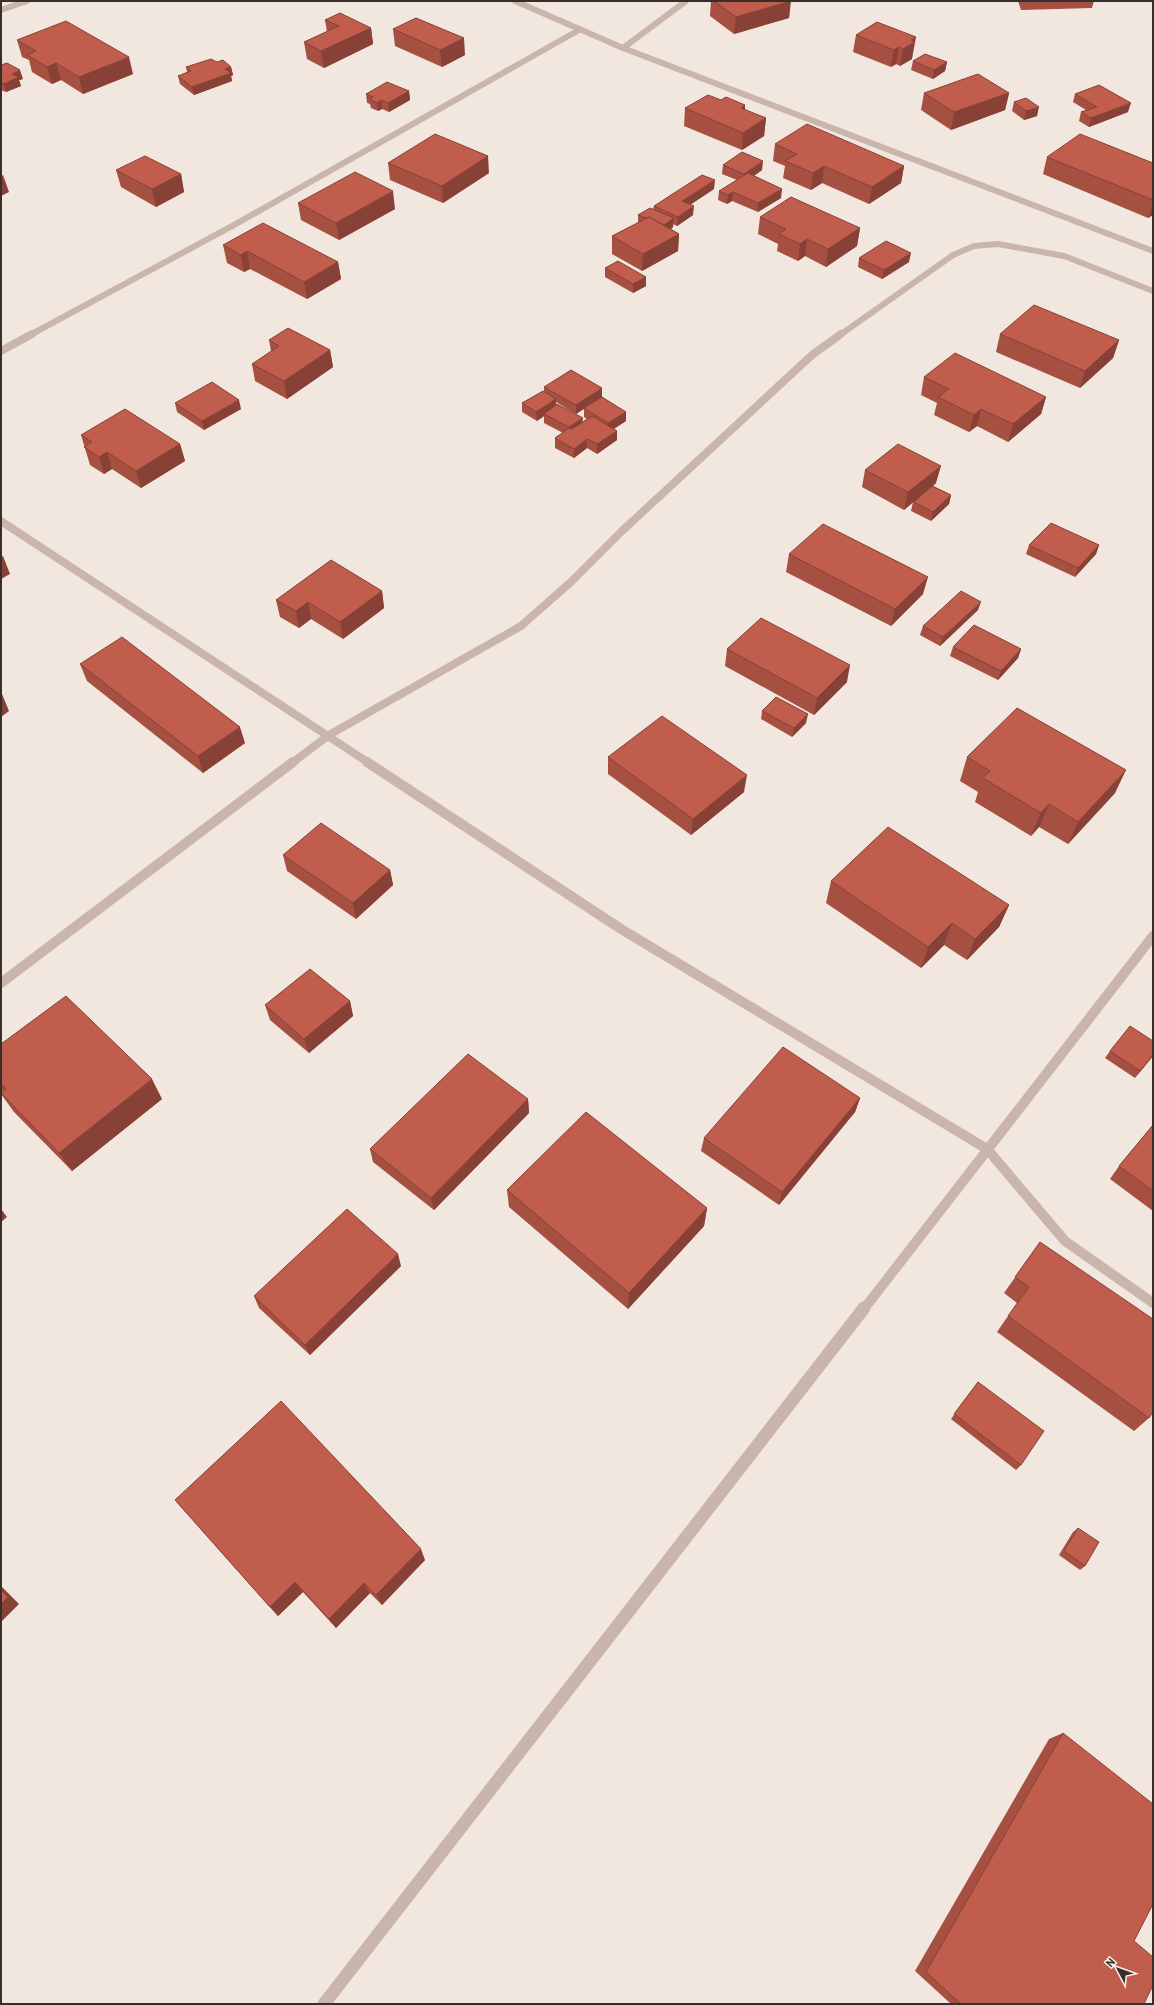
<svg xmlns="http://www.w3.org/2000/svg" width="1154" height="2005" viewBox="0 0 1154 2005" font-family="'PT Sans',sans-serif">
	<rect width="100%" height="100%" fill="#f2e7de"/>
	<g fill="none" stroke-linecap="round" stroke-linejoin="round">
		<!-- street-far3 -->
		<g stroke="#cab5aa" stroke-width="6">
			<polyline points="515,1 623,48 1153,251"/>
			<polyline points="1,10 27,1"/>
			<polyline points="623,48 686,1"/>
			<polyline points="30,335 234,225 579,30"/>
			<polyline points="840,335 953,255 974,246 998,244 1064,256 1153,291"/>
		</g>
		<!-- street-far2 -->
		<g stroke="#cab5aa" stroke-width="8">
			<polyline points="1,351 32,334"/>
			<polyline points="1,521 369,763"/>
			<polyline points="292,763 329,735 521,626 572,581 622,531 812,355 841,334"/>
		</g>
		<!-- street-far1 -->
		<g stroke="#cab5aa" stroke-width="10">
			<polyline points="367,762 621,929 987,1149 1065,1241 1153,1303"/>
			<polyline points="1,983 293,762"/>
			<polyline points="864,1309 1153,936"/>
		</g>
		<!-- street -->
		<polyline stroke="#cab5aa" stroke-width="13" points="324,2004 864,1308"/>
	</g>
	<!-- wall -->
	<g fill="#a65042" fill-rule="evenodd">
		<polygon points="711,1 790,1 789,18 734,34 710,16"/>
		<polygon points="1018,1 1094,1 1092,8 1021,10"/>
		<polygon points="325,20 371,28 373,44 324,68 307,59 304,42 327,32"/>
		<polygon points="877,22 913,54 912,54 912,59 900,66 896,64 891,67 853,52 856,35"/>
		<polygon points="393,29 465,55 442,67 395,46"/>
		<polygon points="17,40 133,74 83,94 61,80 52,84 32,72 29,60 22,57"/>
		<polygon points="913,61 947,62 945,71 933,79 911,70"/>
		<polygon points="217,62 231,67 233,75 231,76 232,81 194,95 180,84 178,76 187,72 186,67"/>
		<polygon points="1,65 23,79 19,80 21,86 6,92 1,90"/>
		<polygon points="409,91 410,100 389,112 382,109 378,111 371,108 370,104 367,103 366,94"/>
		<polygon points="924,93 1009,93 1005,110 951,130 921,110"/>
		<polygon points="1075,94 1128,112 1089,127 1079,121 1081,112 1086,110 1073,102"/>
		<polygon points="721,100 745,105 745,110 766,118 764,136 742,150 684,126 685,108"/>
		<polygon points="1014,102 1037,116 1024,120 1012,111"/>
		<polygon points="775,144 904,166 901,183 869,204 822,183 811,190 783,178 785,166 773,161"/>
		<polygon points="1047,157 1153,163 1153,215 1148,218 1043,174"/>
		<polygon points="388,163 489,173 443,203 390,180"/>
		<polygon points="723,165 762,170 754,176 781,198 758,212 732,201 727,204 718,200 719,191 737,180 722,174"/>
		<polygon points="116,170 181,174 184,192 156,207 121,187"/>
		<polygon points="714,189 690,205 693,215 677,226 673,224 673,227 671,229 679,234 678,251 642,271 612,254 612,236 638,223 638,215 653,209 654,206"/>
		<polygon points="298,203 395,209 339,240 301,220"/>
		<polygon points="760,217 860,228 857,246 826,267 805,256 798,261 777,251 778,244 758,234"/>
		<polygon points="223,245 338,262 341,279 307,299 250,269 244,272 227,263"/>
		<polygon points="859,258 909,262 882,279 858,267"/>
		<polygon points="605,268 646,277 646,286 633,293 605,277"/>
		<polygon points="1000,334 1119,340 1113,358 1080,388 996,352"/>
		<polygon points="269,340 330,350 333,367 287,399 255,381 252,364 271,351"/>
		<polygon points="924,377 1046,397 1041,414 1008,442 977,426 969,432 934,415 937,403 921,395"/>
		<path d="M544,387l58,10 -5,3 29,12v9l-12,8 3,2v9l-20,14 -10,-6 -13,10 -19,-10v-10l8,-5 -19,-10v-7l-7,5 -15,-9v-9l22,-11zM556,402l20,12 8,-5v8l3,2 -5,3 -26,-18z"/>
		<polygon points="175,403 241,409 204,430 177,412"/>
		<polygon points="81,435 180,444 185,461 141,488 112,469 104,474 90,465"/>
		<polygon points="865,470 936,483 933,486 951,495 949,504 931,521 911,511 913,502 904,510 862,487"/>
		<polygon points="1029,545 1099,545 1096,554 1075,577 1026,554"/>
		<polygon points="789,554 923,594 891,626 786,572"/>
		<polygon points="382,591 384,608 343,639 311,619 299,628 280,617 276,600"/>
		<polygon points="978,610 940,646 920,635 923,626"/>
		<polygon points="953,647 1021,649 1018,658 998,680 950,656"/>
		<polygon points="727,649 847,682 814,715 725,666"/>
		<polygon points="80,664 245,743 203,773 87,681"/>
		<polygon points="762,711 806,723 792,737 761,719"/>
		<polygon points="608,757 744,792 691,835 608,774"/>
		<polygon points="967,757 1115,793 1068,844 1039,827 1031,836 975,802 978,792 960,781"/>
		<polygon points="283,855 390,870 393,885 356,919 287,871"/>
		<polygon points="831,881 1009,905 999,927 967,960 944,945 921,968 826,903"/>
		<polygon points="350,1001 353,1016 309,1053 270,1020 265,1005"/>
		<polygon points="1,1044 162,1099 72,1171 14,1112 1,1094 3,1091 1,1090"/>
		<polygon points="1110,1051 1153,1056 1135,1078 1105,1058"/>
		<polygon points="860,1098 855,1112 779,1205 701,1151 704,1138"/>
		<polygon points="528,1099 529,1113 434,1210 373,1162 370,1149"/>
		<polygon points="1153,1125 1153,1211 1110,1179 1119,1166"/>
		<polygon points="507,1190 707,1208 704,1226 628,1309 509,1207"/>
		<polygon points="1040,1242 1149,1418 1134,1431 997,1332 1017,1303 1004,1293"/>
		<polygon points="401,1266 310,1355 259,1308 254,1296"/>
		<polygon points="978,1382 1021,1465 1016,1470 951,1419"/>
		<polygon points="175,1500 425,1560 382,1605 370,1593 336,1628 303,1592 278,1616"/>
		<polygon points="1078,1528 1085,1566 1080,1570 1059,1555 1073,1532"/>
		<polygon points="1063,1733 1134,1941 1144,2004 951,2004 915,1971 1049,1739"/>
	</g>
	<!-- shaded-wall -->
	<g fill="#874136">
		<polygon points="791,1 789,18 734,34 736,17"/>
		<polygon points="371,28 373,44 324,68 321,51"/>
		<polygon points="916,37 912,59 900,66 903,49 911,40"/>
		<polygon points="464,38 465,55 442,67 440,50"/>
		<polygon points="899,47 896,64 891,67 894,50"/>
		<polygon points="129,57 133,74 83,94 79,77"/>
		<polygon points="947,62 945,71 933,79 934,70"/>
		<polygon points="56,63 61,80 52,84 47,67"/>
		<polygon points="231,67 233,75 231,76 232,81 194,95 192,87 225,69"/>
		<polygon points="20,70 23,79 19,80 21,86 6,92 4,84 12,74"/>
		<polygon points="409,91 410,100 389,112 388,103"/>
		<polygon points="1009,93 1005,110 951,130 954,112"/>
		<polygon points="381,100 382,109 378,111 377,103"/>
		<polygon points="1131,103 1128,112 1089,127 1091,118"/>
		<polygon points="745,105 744,122 741,108"/>
		<polygon points="1039,107 1037,116 1024,120 1026,111"/>
		<polygon points="766,118 764,136 742,150 743,133"/>
		<polygon points="488,156 489,173 443,203 442,186"/>
		<polygon points="763,161 762,170 743,183 744,174"/>
		<polygon points="824,166 822,183 811,190 813,173"/>
		<polygon points="904,166 901,183 869,204 872,187"/>
		<polygon points="181,174 184,192 156,207 152,189"/>
		<polygon points="3,175 9,192 1,196 1,176"/>
		<polygon points="715,180 714,189 682,210 682,201"/>
		<polygon points="782,189 781,198 758,212 758,203"/>
		<polygon points="393,191 395,209 339,240 336,223"/>
		<polygon points="733,192 732,201 727,204 728,195"/>
		<polygon points="1153,205 1153,215 1148,218"/>
		<polygon points="694,206 693,215 677,226 678,217"/>
		<polygon points="674,218 673,227 662,235 663,226"/>
		<polygon points="860,228 857,246 826,267 828,249"/>
		<polygon points="679,234 678,251 642,271 643,254"/>
		<polygon points="807,239 805,256 798,261 800,244"/>
		<polygon points="247,251 250,269 244,272 241,255"/>
		<polygon points="911,253 909,262 882,279 884,270"/>
		<polygon points="338,262 341,279 307,299 304,282"/>
		<polygon points="646,277 646,286 633,293 633,284"/>
		<polygon points="1119,340 1113,358 1080,388 1085,371"/>
		<polygon points="330,350 333,367 287,399 284,381"/>
		<polygon points="602,388 602,397 576,414 576,405"/>
		<polygon points="1046,397 1041,414 1008,442 1013,424"/>
		<polygon points="556,399 556,408 544,414 544,416 537,421 536,412"/>
		<polygon points="239,400 241,409 204,430 202,421"/>
		<polygon points="981,409 977,426 969,432 974,415"/>
		<polygon points="626,412 626,421 608,432 608,423"/>
		<polygon points="583,418 582,427 569,436 569,427"/>
		<polygon points="617,431 617,440 597,454 597,444"/>
		<polygon points="587,439 587,448 574,458 574,449"/>
		<polygon points="180,444 185,461 141,488 136,471"/>
		<polygon points="107,452 112,469 104,474 99,457"/>
		<polygon points="941,466 936,483 904,510 908,492"/>
		<polygon points="951,495 949,504 931,521 933,512"/>
		<polygon points="1099,545 1096,554 1075,577 1078,568"/>
		<polygon points="3,556 10,574 1,579 1,557"/>
		<polygon points="928,577 923,594 891,626 895,609"/>
		<polygon points="382,591 384,608 343,639 340,622"/>
		<polygon points="308,602 311,619 299,628 296,611"/>
		<polygon points="981,602 978,610 940,646 943,637"/>
		<polygon points="1021,649 1018,658 998,680 1001,671"/>
		<polygon points="850,665 847,682 814,715 817,698"/>
		<polygon points="2,694 9,711 1,717 1,695"/>
		<polygon points="808,714 806,723 792,737 794,728"/>
		<polygon points="240,727 245,743 203,773 198,756"/>
		<polygon points="1126,770 1115,793 1068,844 1078,822"/>
		<polygon points="747,775 744,792 691,835 693,819"/>
		<polygon points="1049,804 1039,827 1031,836 1041,813"/>
		<polygon points="390,870 393,885 356,919 353,903"/>
		<polygon points="1009,905 999,927 967,960 975,939"/>
		<polygon points="952,923 944,945 921,968 928,947"/>
		<polygon points="350,1001 353,1016 309,1053 304,1039"/>
		<polygon points="1153,1055 1153,1056 1135,1078 1140,1071"/>
		<polygon points="152,1079 162,1099 72,1171 59,1153"/>
		<polygon points="860,1098 855,1112 779,1205 782,1192"/>
		<polygon points="528,1099 529,1113 434,1210 431,1198"/>
		<polygon points="707,1208 704,1226 628,1309 629,1293"/>
		<polygon points="1,1209 7,1217 1,1222"/>
		<polygon points="398,1254 401,1266 310,1355 305,1345"/>
		<polygon points="421,1549 425,1560 382,1605 376,1595"/>
		<polygon points="295,1582 303,1592 278,1616 270,1607"/>
		<polygon points="364,1583 370,1593 336,1628 329,1619"/>
		<polygon points="1,1586 19,1604 1,1622"/>
	</g>
	<!-- building -->
	<g fill="#c15d4d" stroke="#874136">
		<polygon points="714,1 791,1 736,17"/>
		<polygon points="340,13 371,28 321,51 304,42 339,26 325,20"/>
		<polygon points="416,18 464,38 440,50 393,29"/>
		<polygon points="66,21 129,57 79,77 56,63 47,67 27,55 36,51 17,40"/>
		<polygon points="877,22 916,37 911,40 915,42 903,49 899,47 894,50 856,35"/>
		<polygon points="925,54 947,62 934,70 913,61"/>
		<polygon points="211,59 217,62 223,60 231,67 225,69 231,73 192,87 178,76 191,71 186,67"/>
		<polygon points="7,63 20,70 12,74 19,77 4,84 1,82 1,65"/>
		<polygon points="978,74 1009,93 954,112 924,93"/>
		<polygon points="387,82 409,91 388,103 381,100 377,103 370,99 373,97 366,94"/>
		<polygon points="1099,85 1131,103 1091,118 1081,112 1097,107 1075,94"/>
		<polygon points="708,95 721,100 726,97 745,105 741,108 766,118 743,133 685,108"/>
		<polygon points="1026,98 1039,107 1026,111 1014,102"/>
		<polygon points="807,124 904,166 872,187 824,166 813,173 785,161 797,154 775,144"/>
		<polygon points="435,134 488,156 442,186 388,163"/>
		<polygon points="1080,134 1153,163 1153,200 1047,157"/>
		<polygon points="742,152 763,161 744,174 723,165"/>
		<polygon points="145,156 181,174 152,189 116,170"/>
		<polygon points="355,172 393,191 336,223 298,203"/>
		<polygon points="748,173 782,189 758,203 733,192 728,195 719,191"/>
		<polygon points="702,175 715,180 682,201 694,206 678,217 654,206"/>
		<polygon points="791,197 860,228 828,249 807,239 800,244 779,234 786,229 760,217"/>
		<polygon points="650,208 674,218 664,225 649,217 646,218 638,215"/>
		<polygon points="649,217 679,234 643,254 612,236"/>
		<polygon points="263,223 338,262 304,282 247,251 241,255 223,245"/>
		<polygon points="886,241 911,253 884,270 859,258"/>
		<polygon points="618,261 646,277 633,284 605,268"/>
		<polygon points="1034,305 1119,340 1085,371 1000,334"/>
		<polygon points="288,328 330,350 284,381 252,364 279,346 269,340"/>
		<polygon points="955,353 1046,397 1013,424 981,409 974,415 938,397 949,389 924,377"/>
		<polygon points="571,370 602,388 576,405 544,387"/>
		<polygon points="212,382 239,400 202,421 175,403"/>
		<polygon points="543,391 556,399 536,412 522,403"/>
		<polygon points="602,397 626,412 608,423 584,408"/>
		<polygon points="557,404 583,418 569,427 544,414"/>
		<polygon points="125,409 180,444 136,471 107,452 99,457 84,447 92,442 81,435"/>
		<polygon points="592,416 617,431 597,444 587,439 574,449 555,438 569,428 572,429"/>
		<polygon points="898,444 941,466 908,492 865,470"/>
		<polygon points="932,486 951,495 933,512 914,502"/>
		<polygon points="1051,523 1099,545 1078,568 1029,545"/>
		<polygon points="823,524 928,577 895,609 789,554"/>
		<polygon points="331,560 382,591 340,622 308,602 296,611 276,600"/>
		<polygon points="961,591 981,602 943,637 923,626"/>
		<polygon points="761,618 850,665 817,698 727,649"/>
		<polygon points="974,625 1021,649 1001,671 953,647"/>
		<polygon points="122,637 240,727 198,756 80,664"/>
		<polygon points="776,697 808,714 794,728 762,711"/>
		<polygon points="1017,708 1126,770 1078,822 1049,804 1041,813 983,778 990,771 967,757"/>
		<polygon points="662,716 747,775 693,819 608,757"/>
		<polygon points="321,823 390,870 353,903 283,855"/>
		<polygon points="888,827 1009,905 975,939 952,923 928,947 831,881"/>
		<polygon points="310,969 350,1001 304,1039 265,1005"/>
		<polygon points="66,996 152,1079 59,1153 1,1093 1,1092 6,1089 1,1083 1,1044"/>
		<polygon points="1130,1026 1153,1041 1153,1055 1140,1071 1110,1051"/>
		<polygon points="783,1047 860,1098 782,1192 704,1138"/>
		<polygon points="468,1054 528,1099 431,1198 370,1149"/>
		<polygon points="586,1112 707,1208 629,1293 507,1190"/>
		<polygon points="1153,1125 1153,1191 1119,1166"/>
		<polygon points="347,1209 398,1254 305,1345 254,1296"/>
		<polygon points="1040,1242 1153,1319 1153,1412 1149,1418 1008,1316 1029,1287 1015,1277"/>
		<polygon points="978,1382 1044,1431 1021,1465 954,1414"/>
		<polygon points="281,1401 421,1549 376,1595 364,1583 329,1619 295,1582 270,1607 175,1500"/>
		<polygon points="1078,1528 1099,1542 1085,1566 1064,1551"/>
		<polygon points="1,1590 8,1597 1,1604"/>
		<polygon points="1063,1733 1153,1804 1153,1904 1134,1941 1153,1957 1153,1985 1144,2004 961,2004 926,1972"/>
	</g>
	<!-- border -->
	<rect width="1154" height="2005" fill="none" stroke="#372d2a" stroke-width="4"/>
	<!-- north arrow -->
	<g transform="translate(1118 1969) rotate(311)" stroke="#f9f1eb" stroke-width="3" paint-order="stroke">
	<path d="M0-3L7 15L0 10L-7 15Z" fill="#372d2a"/>
	<text y="-6" font-size="11" font-weight="bold" text-anchor="middle" fill="#372d2a">N</text>
	</g>
</svg>
